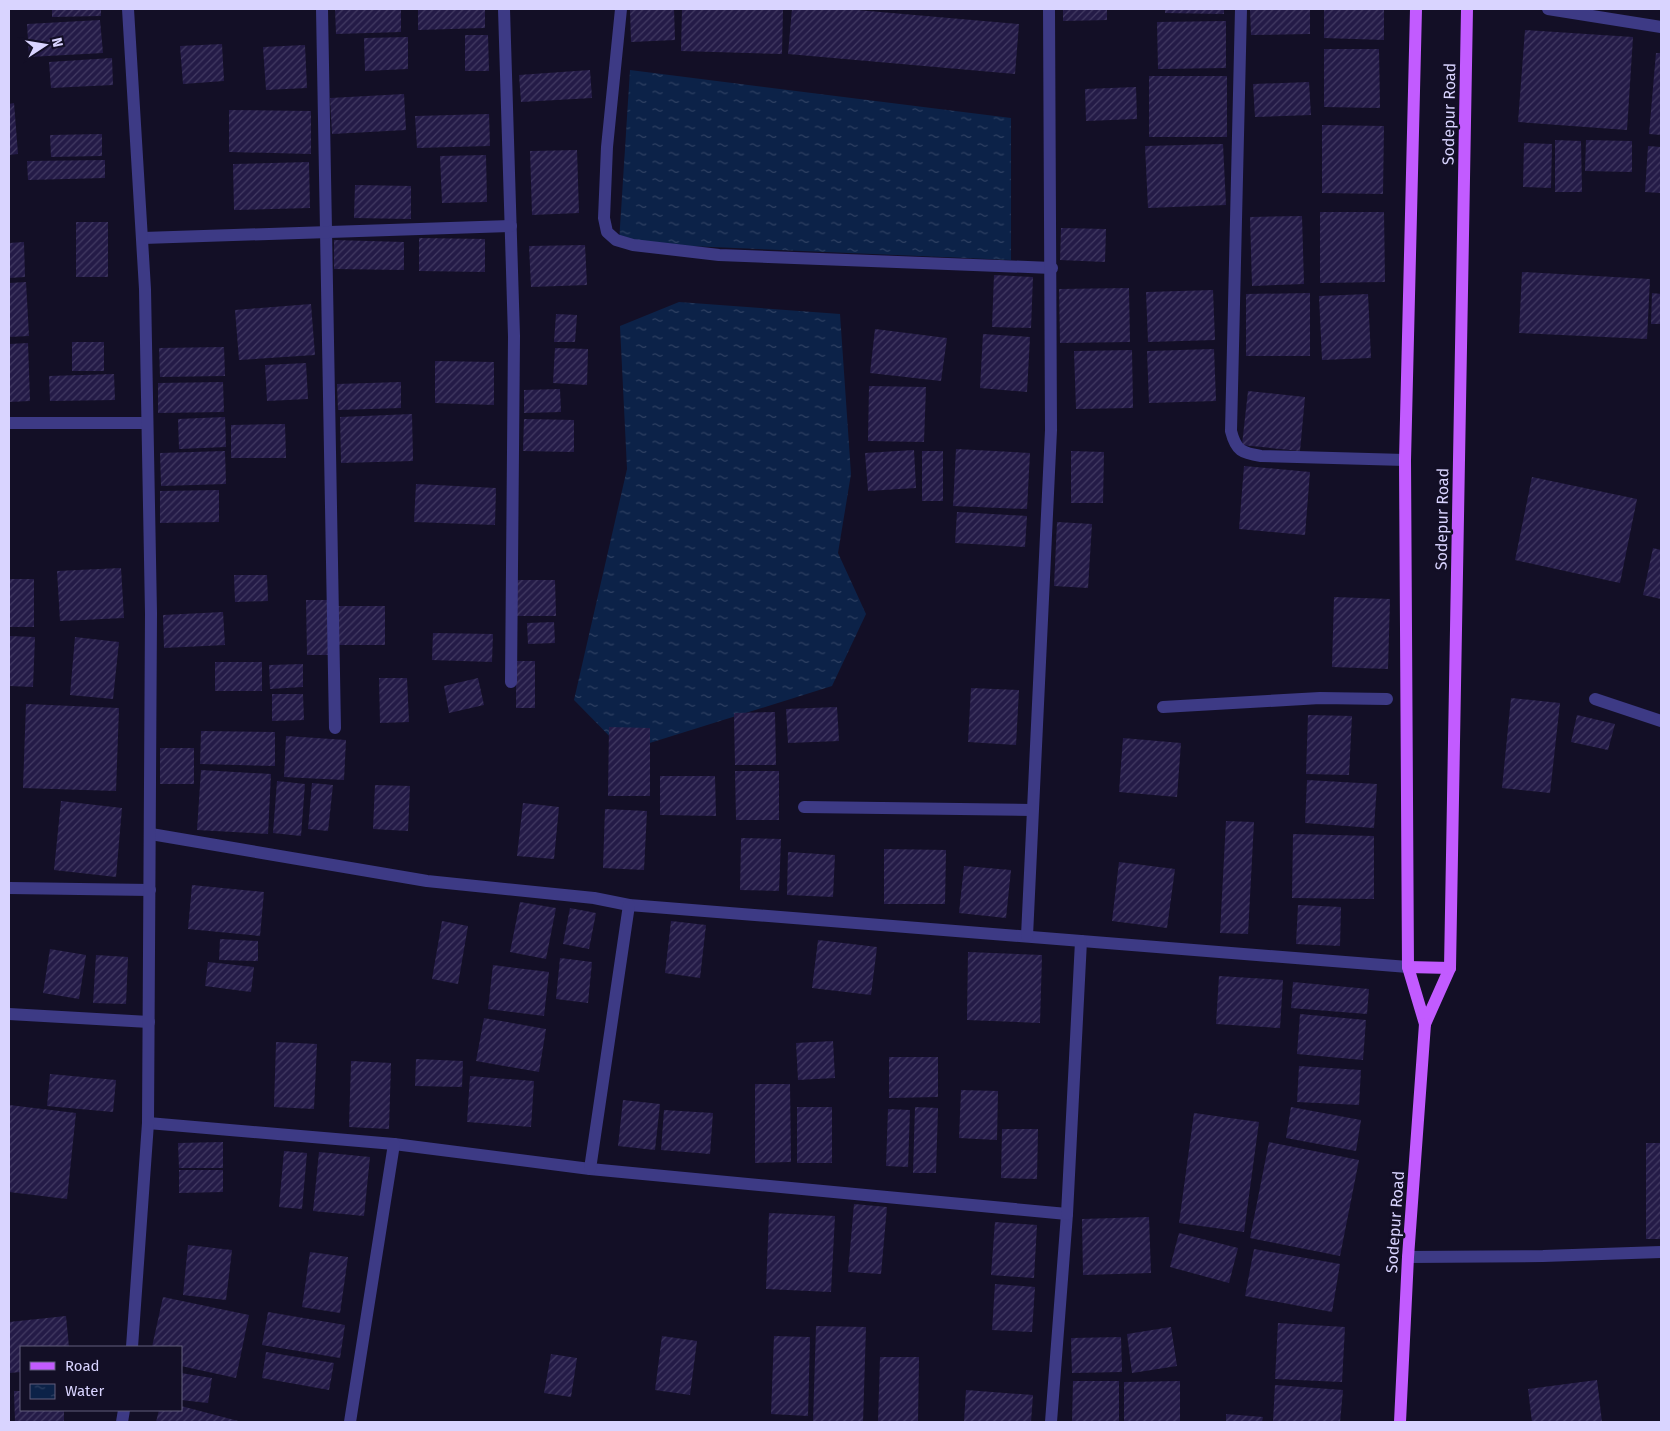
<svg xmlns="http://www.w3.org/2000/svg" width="1670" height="1431" viewBox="0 0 1670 1431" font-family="'Fira Sans',sans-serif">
	<defs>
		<pattern id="water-ripples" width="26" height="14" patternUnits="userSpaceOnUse" patternTransform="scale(1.25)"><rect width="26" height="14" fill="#0c2248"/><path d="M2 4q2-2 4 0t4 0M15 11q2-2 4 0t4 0" fill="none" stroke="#2f4163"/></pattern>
		<pattern id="building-hatch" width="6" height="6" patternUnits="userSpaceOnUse" patternTransform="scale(1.25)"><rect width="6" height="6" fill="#241b47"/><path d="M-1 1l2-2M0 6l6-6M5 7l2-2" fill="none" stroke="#433b63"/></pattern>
	</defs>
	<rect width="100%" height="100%" fill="#130f26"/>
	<!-- water -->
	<g fill="url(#water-ripples)">
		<polygon points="630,70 1011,118 1011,260 619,243"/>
		<polygon points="679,302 840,314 851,474 838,553 866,614 832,686 624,751 574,700 627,469 620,326"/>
	</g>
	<!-- building -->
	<g fill="url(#building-hatch)">
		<polygon points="52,9 101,9 101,16 52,17"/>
		<polygon points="335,9 401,9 401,32 336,34"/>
		<polygon points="418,9 485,9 485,28 418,30"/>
		<polygon points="630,9 674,9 675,40 631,42"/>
		<polygon points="682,9 783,9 782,54 681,51"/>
		<polygon points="792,9 846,9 1019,24 1015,74 788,54"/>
		<polygon points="1063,9 1107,9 1107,20 1063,21"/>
		<polygon points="1165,9 1224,9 1224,14 1165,13"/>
		<polygon points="1250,9 1310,9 1310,34 1251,35"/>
		<polygon points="1324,9 1384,9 1384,40 1324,38"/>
		<polygon points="100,20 103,53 29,57 27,24"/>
		<polygon points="1226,21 1226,68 1158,69 1157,22"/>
		<polygon points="1525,30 1633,37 1627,130 1518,122"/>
		<polygon points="465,35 488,35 489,71 465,71"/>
		<polygon points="408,37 408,69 365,71 364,38"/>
		<polygon points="222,44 224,81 183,84 180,46"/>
		<polygon points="305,45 307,88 266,90 263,47"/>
		<polygon points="1324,49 1379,49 1380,108 1324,107"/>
		<polygon points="1656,53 1661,53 1661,135 1649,134"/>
		<polygon points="112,58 113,85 51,88 49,62"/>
		<polygon points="590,70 592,98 521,102 519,75"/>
		<rect x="1149" y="76" width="78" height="61"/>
		<polygon points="1309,82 1311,115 1255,117 1253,84"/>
		<polygon points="1136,87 1137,119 1086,121 1085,89"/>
		<polygon points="404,94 406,130 332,134 330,98"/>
		<polygon points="14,103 18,154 9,155 9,104"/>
		<polygon points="229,110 311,111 311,154 229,152"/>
		<polygon points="489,114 490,146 417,148 415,116"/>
		<polygon points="1322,125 1384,126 1383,194 1322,193"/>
		<polygon points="102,134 102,156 51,157 50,135"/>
		<polygon points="1555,140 1581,141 1582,192 1555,192"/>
		<polygon points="1586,140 1632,141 1632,172 1585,171"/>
		<polygon points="1524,143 1552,144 1551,188 1523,187"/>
		<polygon points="1223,144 1226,205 1148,208 1145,146"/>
		<polygon points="1648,146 1661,147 1661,193 1645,192"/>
		<polygon points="577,150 579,213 532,215 530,151"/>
		<polygon points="486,155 487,202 442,203 440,156"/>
		<polygon points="105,160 105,178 28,180 27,161"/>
		<polygon points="309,162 310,208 234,210 233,164"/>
		<polygon points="355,185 411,186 411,219 354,218"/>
		<polygon points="1320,212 1384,212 1385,282 1320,283"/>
		<polygon points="1302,216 1304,284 1252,286 1250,217"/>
		<rect x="76" y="222" width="32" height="55"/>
		<polygon points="1061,228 1106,229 1105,262 1060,260"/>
		<polygon points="419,238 485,239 485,272 419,271"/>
		<polygon points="334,240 404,242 404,270 334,269"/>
		<polygon points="24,242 25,277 9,278 9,243"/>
		<polygon points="585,245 587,285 531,287 529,246"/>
		<polygon points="1522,272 1650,279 1647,339 1519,333"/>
		<polygon points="994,275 1033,277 1031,328 992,327"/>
		<polygon points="26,282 29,336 9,337 9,283"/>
		<polygon points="1129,288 1130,342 1060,343 1059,289"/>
		<polygon points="1213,290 1215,340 1148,342 1146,292"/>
		<polygon points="1310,293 1310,356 1246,356 1246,294"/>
		<polygon points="1652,293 1661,294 1661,324 1651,324"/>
		<polygon points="1368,294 1371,358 1322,360 1319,296"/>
		<polygon points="311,304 315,355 239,360 235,310"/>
		<polygon points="556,314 577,315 575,342 554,342"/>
		<polygon points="875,329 947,338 941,381 870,373"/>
		<polygon points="983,334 1030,337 1027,392 980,388"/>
		<rect x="72" y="342" width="32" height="29"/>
		<polygon points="28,343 30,401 9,402 9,344"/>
		<polygon points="224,347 225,376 160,377 159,348"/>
		<polygon points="555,348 588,349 587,385 553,383"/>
		<polygon points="1214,349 1216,401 1149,403 1147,351"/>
		<polygon points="1132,350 1133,408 1076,409 1074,351"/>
		<polygon points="435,361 494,362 494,405 435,403"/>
		<polygon points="306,363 308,399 267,401 265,365"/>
		<polygon points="114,374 115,400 50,401 49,376"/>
		<polygon points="223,382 224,412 158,413 158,383"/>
		<polygon points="401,382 401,408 338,410 337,384"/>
		<polygon points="869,386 926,387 924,442 868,441"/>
		<polygon points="560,389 561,412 524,413 524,390"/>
		<polygon points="1248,391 1305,397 1300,451 1242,445"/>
		<polygon points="412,414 413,461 341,463 340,417"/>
		<polygon points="225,417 226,447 179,449 178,419"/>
		<polygon points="524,419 574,420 574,452 523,451"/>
		<polygon points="285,424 286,458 231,458 231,425"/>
		<polygon points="956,449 1030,453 1027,509 953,506"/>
		<polygon points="914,450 916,488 868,491 865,453"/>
		<polygon points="225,451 226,484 161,486 160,453"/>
		<rect x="922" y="451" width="21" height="50"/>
		<polygon points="1071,451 1104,452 1103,503 1071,503"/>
		<polygon points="1244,466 1310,472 1305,535 1239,529"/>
		<polygon points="1532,477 1637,499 1620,583 1515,560"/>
		<polygon points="416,484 496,488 495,525 414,522"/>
		<polygon points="219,490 219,522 160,523 160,491"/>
		<polygon points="957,512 1027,516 1025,547 955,543"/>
		<polygon points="1057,522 1092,524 1088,588 1054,586"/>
		<polygon points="1653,548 1661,550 1661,599 1643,595"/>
		<polygon points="121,568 124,618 60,621 57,571"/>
		<polygon points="234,575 267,575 268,601 235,602"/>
		<rect x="9" y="579" width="25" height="48"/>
		<polygon points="516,580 555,580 556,616 516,616"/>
		<polygon points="1334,597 1390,599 1388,669 1332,667"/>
		<polygon points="306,600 329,600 330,655 307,655"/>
		<polygon points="338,606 385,606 385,645 337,645"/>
		<polygon points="223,612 225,645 164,648 163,615"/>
		<polygon points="554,622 555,643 528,644 527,623"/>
		<polygon points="433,633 493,634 492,662 432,660"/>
		<polygon points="9,636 35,637 33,687 9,686"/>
		<polygon points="75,637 119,642 113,699 70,695"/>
		<rect x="516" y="661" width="19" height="47"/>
		<rect x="215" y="662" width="47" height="29"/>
		<polygon points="303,664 303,687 270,689 269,665"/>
		<polygon points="379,678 407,678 409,722 380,723"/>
		<polygon points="478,678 484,705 449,713 444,686"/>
		<polygon points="971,688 1019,690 1016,745 968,742"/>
		<polygon points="272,694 303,694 304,720 272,721"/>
		<polygon points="1511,698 1560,703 1550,793 1502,788"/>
		<polygon points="26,704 119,708 116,791 23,788"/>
		<polygon points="837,707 839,741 788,743 786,709"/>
		<polygon points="775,712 776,765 735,765 734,713"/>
		<polygon points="1308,715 1352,716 1349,775 1306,774"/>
		<polygon points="1577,715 1615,724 1608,750 1571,742"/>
		<polygon points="609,727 650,728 650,796 608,796"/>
		<polygon points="201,731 275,732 275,766 200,764"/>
		<polygon points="286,736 346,740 344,780 284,777"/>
		<polygon points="1123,738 1181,743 1177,797 1119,792"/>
		<rect x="160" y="748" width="34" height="36"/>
		<polygon points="201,770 271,774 268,834 197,830"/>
		<polygon points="735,771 779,771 779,820 736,820"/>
		<polygon points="660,776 715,776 716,816 660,815"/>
		<polygon points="1307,780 1377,784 1374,828 1305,823"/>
		<polygon points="277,781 305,784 301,836 273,833"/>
		<polygon points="312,783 333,785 328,831 308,829"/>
		<polygon points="375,785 410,786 408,831 373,829"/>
		<polygon points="61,801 122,808 116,877 54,870"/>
		<polygon points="523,803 559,807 554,859 517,856"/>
		<polygon points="605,809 647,811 644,870 603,868"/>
		<polygon points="1226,821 1254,822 1248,934 1220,933"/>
		<polygon points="1293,834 1374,836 1374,899 1292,898"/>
		<polygon points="741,838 781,839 779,891 740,890"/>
		<polygon points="884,849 946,850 945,904 884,904"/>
		<polygon points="788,852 835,855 833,897 787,895"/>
		<polygon points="1119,862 1175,869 1167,928 1112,921"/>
		<polygon points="964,866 1011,870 1006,918 959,913"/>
		<polygon points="192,885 264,892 260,936 188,929"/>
		<polygon points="520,902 556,908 546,959 510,952"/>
		<polygon points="1298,905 1341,907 1340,946 1296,944"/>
		<polygon points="570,908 596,913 589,949 563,944"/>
		<polygon points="442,921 468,926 458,984 432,979"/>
		<polygon points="671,921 706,925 700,978 665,973"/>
		<polygon points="220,939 258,941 258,961 219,960"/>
		<polygon points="818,940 877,947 871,995 812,988"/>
		<polygon points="50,949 86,955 79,999 43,993"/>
		<polygon points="968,952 1042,955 1040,1023 967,1020"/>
		<polygon points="96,955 128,957 126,1004 93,1003"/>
		<polygon points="560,958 592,962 588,1003 556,999"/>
		<polygon points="208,962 254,967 251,992 205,986"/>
		<polygon points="493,965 549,972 544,1016 488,1009"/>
		<polygon points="1219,976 1283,980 1280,1028 1216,1024"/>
		<polygon points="1293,982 1369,989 1367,1014 1291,1008"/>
		<polygon points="1300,1014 1366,1020 1363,1060 1297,1054"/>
		<polygon points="484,1018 546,1029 539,1072 476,1061"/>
		<polygon points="833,1041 835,1078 798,1080 796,1043"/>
		<polygon points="276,1042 317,1044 314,1109 274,1107"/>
		<polygon points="889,1057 938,1057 938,1097 889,1098"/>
		<polygon points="416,1059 463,1061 462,1087 415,1086"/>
		<polygon points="351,1061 391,1063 389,1129 349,1127"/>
		<polygon points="1299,1066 1361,1070 1359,1105 1297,1102"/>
		<polygon points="50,1074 116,1080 113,1112 47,1106"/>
		<polygon points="470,1076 534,1081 531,1127 467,1122"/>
		<polygon points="755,1084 790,1084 791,1162 755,1163"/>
		<polygon points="961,1090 998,1091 997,1140 959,1138"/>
		<polygon points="623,1100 660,1104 655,1150 618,1146"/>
		<polygon points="9,1105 76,1113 67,1199 9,1192"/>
		<rect x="797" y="1107" width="35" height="56"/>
		<polygon points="915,1107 938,1108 936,1173 913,1173"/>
		<polygon points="1291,1107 1361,1120 1356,1151 1286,1138"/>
		<polygon points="888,1109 910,1110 908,1167 886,1166"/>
		<polygon points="664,1110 713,1113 710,1154 661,1150"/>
		<polygon points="1194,1113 1259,1122 1244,1232 1179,1223"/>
		<polygon points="1002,1129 1038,1129 1037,1179 1001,1178"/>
		<polygon points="223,1142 223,1168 179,1168 178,1143"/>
		<polygon points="1269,1142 1359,1160 1340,1256 1250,1238"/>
		<rect x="1646" y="1143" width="15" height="96"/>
		<polygon points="284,1151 307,1153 302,1209 279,1207"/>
		<polygon points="319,1152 370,1157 364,1216 313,1211"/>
		<polygon points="179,1170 223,1170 223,1192 179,1193"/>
		<polygon points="854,1204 887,1207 881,1274 848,1272"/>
		<polygon points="769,1213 835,1216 831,1292 766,1289"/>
		<polygon points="1149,1217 1151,1273 1083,1275 1082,1219"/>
		<polygon points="995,1222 1037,1225 1034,1278 991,1275"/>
		<polygon points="1179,1233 1238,1248 1229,1283 1170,1267"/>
		<polygon points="188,1245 232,1250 226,1300 183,1295"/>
		<polygon points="1254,1249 1340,1264 1332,1312 1245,1296"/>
		<polygon points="310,1252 348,1257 340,1313 302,1307"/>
		<polygon points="995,1284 1035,1287 1032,1332 992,1330"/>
		<polygon points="163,1297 249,1315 236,1378 181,1366 181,1347 152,1347"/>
		<polygon points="268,1312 345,1325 340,1358 262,1345"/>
		<polygon points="66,1316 69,1347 21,1347 21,1372 9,1373 9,1322"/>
		<polygon points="1278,1323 1345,1327 1342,1382 1275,1379"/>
		<polygon points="816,1326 866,1327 863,1422 813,1422"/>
		<polygon points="1171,1327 1177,1366 1132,1373 1127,1334"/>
		<polygon points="662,1336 697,1341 690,1395 655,1390"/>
		<polygon points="774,1336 810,1337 808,1416 771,1414"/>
		<polygon points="1121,1337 1122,1372 1072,1373 1071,1338"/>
		<polygon points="266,1352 334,1363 329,1390 262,1378"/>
		<polygon points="551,1354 577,1358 571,1397 544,1393"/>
		<polygon points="880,1357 919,1357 918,1422 878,1422"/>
		<polygon points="181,1373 212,1378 208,1403 181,1400"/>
		<polygon points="1597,1380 1602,1422 1532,1422 1528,1389"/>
		<polygon points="1073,1381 1119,1381 1119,1422 1072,1422"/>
		<polygon points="1180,1381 1180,1422 1124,1422 1124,1382"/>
		<polygon points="1275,1385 1343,1390 1340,1422 1273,1422"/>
		<polygon points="966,1390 1033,1395 1031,1422 964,1422"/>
		<polygon points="14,1391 21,1391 21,1410 64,1410 64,1422 15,1422"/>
		<polygon points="181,1406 242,1422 156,1422 159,1410 181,1410"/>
		<polygon points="1226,1414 1263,1417 1262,1422 1226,1422"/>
	</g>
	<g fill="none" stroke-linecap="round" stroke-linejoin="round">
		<!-- minor -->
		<g stroke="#3d3a85" stroke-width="12">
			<polyline points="322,9 335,728"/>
			<polyline points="504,9 514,336 511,682"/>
			<polyline points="621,9 607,147 604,218 607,232 616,240 633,245 719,255 1052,268"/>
			<path d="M1241,9l-10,422c5,20 11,22 30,25l144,4"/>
			<polyline points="1548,9 1661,27"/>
			<polyline points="143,238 511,226"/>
			<polyline points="9,423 147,423"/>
			<polyline points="1595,699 1661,721"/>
			<polyline points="1163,707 1320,698 1387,699"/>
			<polyline points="804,807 1032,810"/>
			<polyline points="151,834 427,881 594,898 629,905 1408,967"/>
			<polyline points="9,888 150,890"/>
			<polyline points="1027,936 1051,430 1049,9"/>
			<polyline points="9,1014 149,1022"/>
			<polyline points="148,1123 394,1144 590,1169 1067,1214 1051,1422"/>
			<polyline points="590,1169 629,905"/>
			<polyline points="1067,1214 1081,941"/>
			<polyline points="1408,1257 1543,1256 1661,1252"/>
			<polyline points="350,1422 394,1144"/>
		</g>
		<!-- tertiary -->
		<g stroke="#3d3a85" stroke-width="12">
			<polyline points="128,9 145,289 151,613 148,1123 132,1347"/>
			<polyline points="122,1422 124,1410"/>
		</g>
		<!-- primary -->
		<g stroke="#c25bff" stroke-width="12">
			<polyline points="1416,9 1405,460 1408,967 1425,1024 1450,968 1467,9"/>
			<polyline points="1408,967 1450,968"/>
			<polyline points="1400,1422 1408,1257 1425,1024"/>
		</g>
	</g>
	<g text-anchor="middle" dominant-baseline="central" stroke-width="5" stroke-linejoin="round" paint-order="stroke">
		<!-- street labels -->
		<g font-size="16" fill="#d9d4ff" stroke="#130f26">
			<text transform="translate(1449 114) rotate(-89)">Sodepur Road</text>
			<text transform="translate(1442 519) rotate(-89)">Sodepur Road</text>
			<text transform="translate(1395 1222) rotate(-86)">Sodepur Road</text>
		</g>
	</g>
	<!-- border -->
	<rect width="1670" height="1431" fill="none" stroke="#d9d4ff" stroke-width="20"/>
	<!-- legend -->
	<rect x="20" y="1346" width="162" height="65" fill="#130f26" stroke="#625e7d"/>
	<rect x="30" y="1362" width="25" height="8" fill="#c25bff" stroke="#625e7d"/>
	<text x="65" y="1371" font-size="15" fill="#d9d4ff">Road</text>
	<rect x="30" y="1384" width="25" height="15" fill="url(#water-ripples)" stroke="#625e7d"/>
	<text x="65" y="1396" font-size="15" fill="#d9d4ff">Water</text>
	<!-- north arrow -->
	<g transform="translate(45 45) rotate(78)" stroke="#130f26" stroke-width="4" paint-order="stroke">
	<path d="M0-4L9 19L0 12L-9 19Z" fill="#d9d4ff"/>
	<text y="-8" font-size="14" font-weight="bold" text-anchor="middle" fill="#d9d4ff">N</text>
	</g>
</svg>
